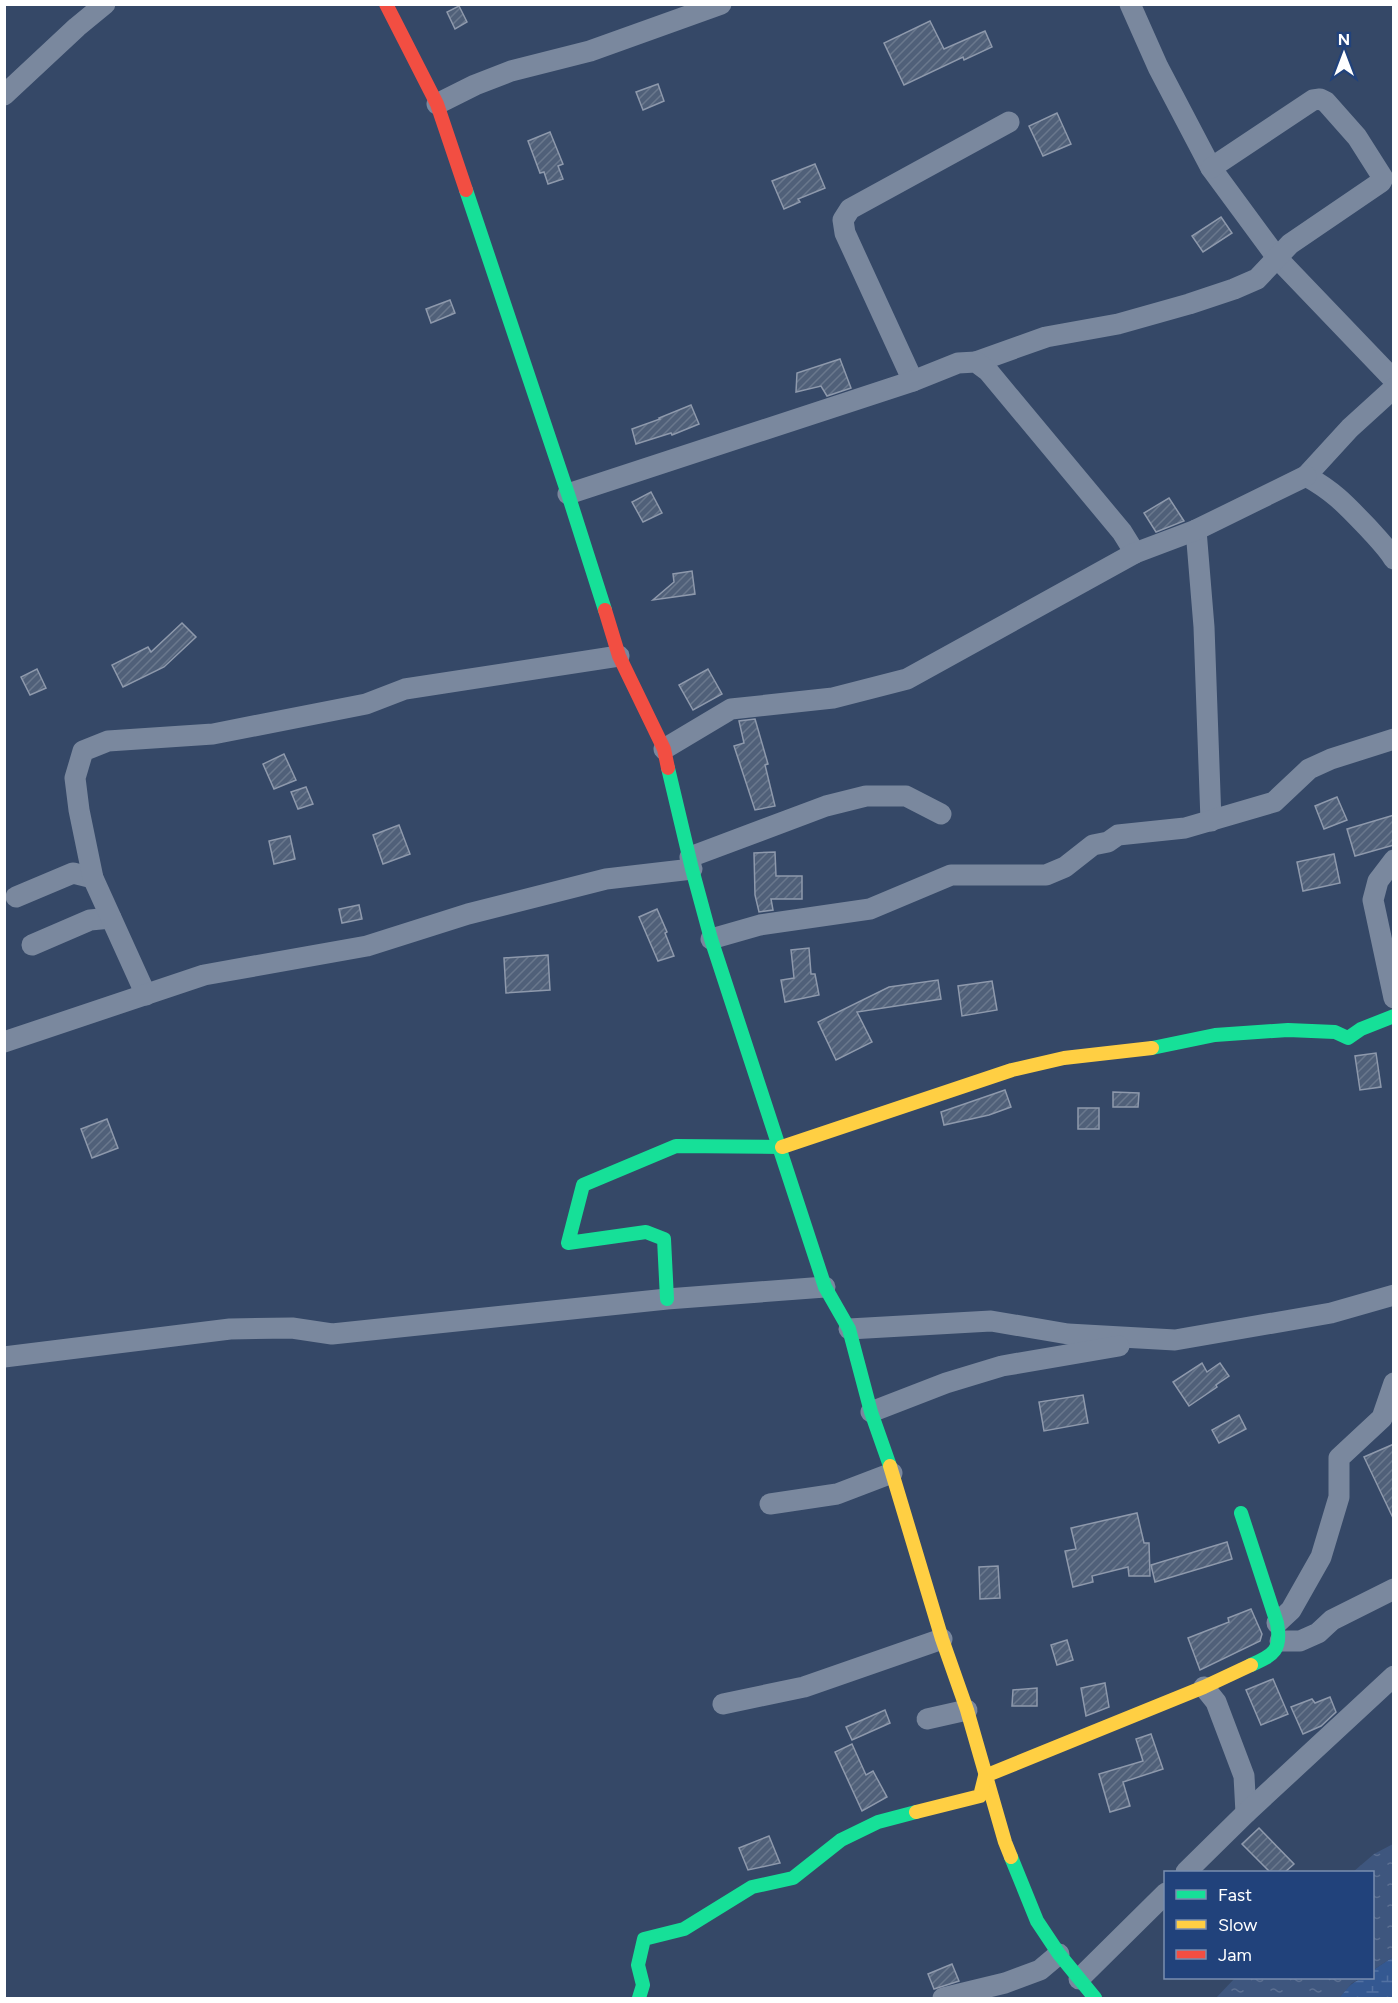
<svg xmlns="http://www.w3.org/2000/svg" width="1398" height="2003" viewBox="0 0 1398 2003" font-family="Figtree,sans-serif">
	<defs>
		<pattern id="wetland-marsh" width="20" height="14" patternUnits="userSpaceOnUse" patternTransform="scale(1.5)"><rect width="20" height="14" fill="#345891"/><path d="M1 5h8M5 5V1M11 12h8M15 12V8" fill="none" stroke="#5271a2"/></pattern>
		<pattern id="water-ripples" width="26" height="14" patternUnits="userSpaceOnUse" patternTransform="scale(1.5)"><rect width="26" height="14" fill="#3e567e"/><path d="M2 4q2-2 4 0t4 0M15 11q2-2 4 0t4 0" fill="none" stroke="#5b6f91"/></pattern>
		<pattern id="building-hatch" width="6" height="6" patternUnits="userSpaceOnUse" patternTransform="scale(1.5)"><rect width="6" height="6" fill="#506079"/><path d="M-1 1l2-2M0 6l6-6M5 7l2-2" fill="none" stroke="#6a788d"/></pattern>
	</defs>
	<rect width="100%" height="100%" fill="#354867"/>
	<!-- wetland -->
	<path fill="url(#wetland-marsh)" d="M1393,1957v41h-54c11,-13 15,-20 33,-20l1,-8z"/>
	<!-- water -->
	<g fill="url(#water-ripples)">
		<polygon points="1393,1844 1393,1957 1373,1970 1372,1872 1353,1872 1374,1854"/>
		<polygon points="1235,1978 1361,1978 1352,1983 1339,1998 1216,1998"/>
	</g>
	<!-- building -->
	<g fill="url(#building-hatch)" stroke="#8e99ac" stroke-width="1.5">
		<polygon points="459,6 467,22 455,29 447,12"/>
		<polygon points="930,21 944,49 985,31 992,47 964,60 963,57 904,85 884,43"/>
		<polygon points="658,84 664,101 643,110 636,92"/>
		<polygon points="1057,113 1071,144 1043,156 1029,126"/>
		<polygon points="550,132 563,164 558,166 563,179 548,184 544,172 540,173 528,141"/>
		<polygon points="815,164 825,188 798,199 800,202 784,209 772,181"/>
		<polygon points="1221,217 1232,233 1203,252 1192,236"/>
		<polygon points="450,300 455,313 431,323 426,309"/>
		<polygon points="840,359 851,388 827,396 821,386 796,392 797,373"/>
		<polygon points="691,405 699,424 672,435 671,433 636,444 632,429 660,419 659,418"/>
		<polygon points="651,492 662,513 643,522 632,502"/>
		<polygon points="1169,498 1184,521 1156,532 1144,513"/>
		<polygon points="692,571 695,594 653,600 674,582 673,574"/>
		<polygon points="182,623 196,637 164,667 123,687 112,665 148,647 151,652"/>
		<polygon points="37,669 46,688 30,695 21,677"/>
		<polygon points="708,669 722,694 693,710 679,685"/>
		<polygon points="755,719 768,764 765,765 775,806 755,810 734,746 744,743 739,721"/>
		<polygon points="284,754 296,780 274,789 263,764"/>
		<polygon points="306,787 313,804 298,809 291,792"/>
		<polygon points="1337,797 1347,820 1324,829 1315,806"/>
		<polygon points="1394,815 1394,845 1355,856 1347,829"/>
		<polygon points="399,825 410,854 383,864 373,835"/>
		<polygon points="290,836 295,859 274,864 269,841"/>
		<polygon points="775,852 776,876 802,876 802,899 771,899 773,910 759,912 755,895 754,853"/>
		<polygon points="1334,854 1340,883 1303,891 1297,862"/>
		<polygon points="359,905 362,919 342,923 339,909"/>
		<polygon points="657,909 667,932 665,933 674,956 658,961 639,917"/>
		<polygon points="809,948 811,974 815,974 819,995 785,1002 781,980 794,978 791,950"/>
		<polygon points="548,955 550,990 506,993 504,958"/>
		<polygon points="938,980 941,999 857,1012 872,1042 836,1060 818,1022 889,987"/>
		<polygon points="992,981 997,1010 962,1016 958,986"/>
		<polygon points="1376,1053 1381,1087 1360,1090 1355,1056"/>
		<polygon points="1005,1090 1011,1107 989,1115 944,1125 941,1112"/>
		<polygon points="1113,1092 1139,1093 1138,1107 1113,1107"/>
		<rect x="1078" y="1108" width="21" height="21"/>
		<polygon points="107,1119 118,1148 92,1158 81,1129"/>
		<polygon points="1202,1363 1207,1372 1220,1363 1229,1376 1216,1385 1217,1387 1189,1406 1173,1382"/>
		<polygon points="1083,1395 1088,1423 1044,1431 1039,1402"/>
		<polygon points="1239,1415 1246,1429 1219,1443 1212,1430"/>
		<polygon points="1394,1444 1394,1520 1364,1457"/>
		<polygon points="1137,1513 1144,1543 1149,1543 1150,1576 1129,1576 1128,1567 1092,1576 1093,1582 1073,1587 1065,1551 1076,1549 1071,1528"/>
		<polygon points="1227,1542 1232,1559 1155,1582 1151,1565"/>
		<polygon points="998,1566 1000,1598 980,1599 979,1567"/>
		<polygon points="1251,1609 1262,1634 1260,1641 1200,1670 1188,1638 1229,1622 1228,1618"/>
		<polygon points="1067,1640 1073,1660 1057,1665 1051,1645"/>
		<polygon points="1273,1679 1288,1714 1261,1725 1246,1690"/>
		<polygon points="1105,1683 1109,1707 1086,1716 1081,1688"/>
		<polygon points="1037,1688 1037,1706 1012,1706 1013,1690"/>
		<polygon points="1330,1697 1336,1712 1321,1726 1303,1734 1291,1707 1312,1699 1315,1703"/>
		<polygon points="885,1710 890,1723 852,1740 846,1727"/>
		<polygon points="1151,1734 1163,1769 1123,1782 1130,1806 1110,1812 1099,1774 1143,1761 1136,1739"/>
		<polygon points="852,1744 866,1775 873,1771 887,1797 862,1811 835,1752"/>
		<polygon points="1259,1828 1294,1864 1285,1872 1270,1872 1242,1844"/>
		<polygon points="769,1836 780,1863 748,1870 739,1848"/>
		<polygon points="952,1964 959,1981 934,1989 928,1974"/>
	</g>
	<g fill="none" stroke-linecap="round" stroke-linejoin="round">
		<!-- street -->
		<g stroke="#7a889e" stroke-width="21">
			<polyline points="1130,4 1158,67 1211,168 1278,259 1394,380"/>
			<polyline points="4,95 77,27 105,4"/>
			<polyline points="437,104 475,85 511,71 590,51 721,4"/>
			<polyline points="976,362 1046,337 1118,324 1189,304 1234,289 1257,279 1290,244 1381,182 1383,178 1357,137 1326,102 1320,99 1313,100 1211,168"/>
			<polyline points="913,381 845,233 843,220 850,209 1009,122"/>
			<path d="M1394,388l-44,40 -44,48c29,16 41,30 64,54 9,10 17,18 24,29"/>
			<polyline points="568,494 913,381 958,363 976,362 988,371 1122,532 1135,553"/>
			<polyline points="1196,530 1204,627 1211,821"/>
			<polyline points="664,749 731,709 833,698 907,679 1135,553 1196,530 1306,476"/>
			<polyline points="690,857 826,806 866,796 906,796 941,814"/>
			<polyline points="1394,860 1378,881 1373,900 1394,998"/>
			<polyline points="16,897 73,873 93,878"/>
			<polyline points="711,939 760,925 870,909 951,875 1046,875 1065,867 1093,845 1108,842 1118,835 1185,828 1274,802 1309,769 1331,759 1394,739"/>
			<polyline points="32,945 90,920 111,918"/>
			<polyline points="146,995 93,878 79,810 75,778 83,751 108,741 213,734 366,704 405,689 619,656"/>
			<polyline points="4,1042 204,975 367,946 468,914 606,879 692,869"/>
			<polyline points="849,1329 991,1321 1068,1334 1175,1340 1331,1313 1394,1295"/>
			<polyline points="4,1357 230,1329 292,1328 332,1334 667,1299 825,1287"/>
			<polyline points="871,1412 946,1383 1002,1366 1119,1346"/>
			<polyline points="770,1504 837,1494 892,1473"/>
			<polyline points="1277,1623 1291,1610 1321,1557 1339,1497 1339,1458 1382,1418 1394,1383"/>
			<polyline points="1280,1641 1300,1641 1318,1633 1332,1620 1394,1589"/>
			<polyline points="1204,1687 1216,1702 1244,1776 1246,1813"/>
			<polyline points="723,1704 804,1687 942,1639"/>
			<polyline points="927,1719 967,1710"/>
			<polyline points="1186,1872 1246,1813 1394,1676"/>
			<polyline points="1079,1979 1166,1893"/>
			<polyline points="943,1998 1005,1983 1040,1970 1059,1954"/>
		</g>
		<!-- fast -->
		<g stroke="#16e098" stroke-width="14">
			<polyline points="466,190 568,494 605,610"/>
			<polyline points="668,768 692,869 711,939 825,1287 849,1329 871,1412 890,1466"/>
			<polyline points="1152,1048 1215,1035 1288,1030 1335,1032 1348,1038 1361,1029 1394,1016"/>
			<polyline points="667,1299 664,1239 646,1232 568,1243 583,1185 676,1146 782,1147"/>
			<path d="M1241,1513l36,110c5,27 -3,32 -26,42"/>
			<polyline points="1011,1857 1037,1921 1059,1954 1095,1998"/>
			<polyline points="639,1998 643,1985 638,1965 644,1939 684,1929 752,1887 793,1878 841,1840 878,1822 916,1812"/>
		</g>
		<!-- slow -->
		<g stroke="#ffcf43" stroke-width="14">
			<polyline points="782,1147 1012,1070 1064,1058 1152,1048"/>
			<polyline points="890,1466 942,1639 967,1710 1005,1842 1011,1857"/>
			<polyline points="916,1812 980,1796 985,1776 1204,1687 1251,1665"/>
		</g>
		<!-- jam -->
		<g stroke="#f24e42" stroke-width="14">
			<polyline points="386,4 437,104 466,190"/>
			<polyline points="605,610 619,656 664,749 668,768"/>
		</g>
	</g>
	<!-- border -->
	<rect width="1398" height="2003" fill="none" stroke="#ffffff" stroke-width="12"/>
	<!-- legend -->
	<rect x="1164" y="1871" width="210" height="108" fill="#21427b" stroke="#7a8eb0" stroke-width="1.5"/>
	<rect x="1176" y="1890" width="30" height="9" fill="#16e098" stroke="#7a8eb0" stroke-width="1.5"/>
	<text x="1218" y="1901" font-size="18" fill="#ffffff">Fast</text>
	<rect x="1176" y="1920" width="30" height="9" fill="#ffcf43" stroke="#7a8eb0" stroke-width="1.5"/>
	<text x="1218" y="1931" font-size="18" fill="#ffffff">Slow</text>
	<rect x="1176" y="1950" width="30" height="9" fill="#f24e42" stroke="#7a8eb0" stroke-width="1.5"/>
	<text x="1218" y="1961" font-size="18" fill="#ffffff">Jam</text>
	<!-- north arrow -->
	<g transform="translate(1344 54)" stroke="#21427b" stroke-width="4.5" paint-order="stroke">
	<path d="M0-4.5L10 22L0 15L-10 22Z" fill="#ffffff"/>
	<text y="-9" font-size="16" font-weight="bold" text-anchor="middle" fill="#ffffff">N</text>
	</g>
</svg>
